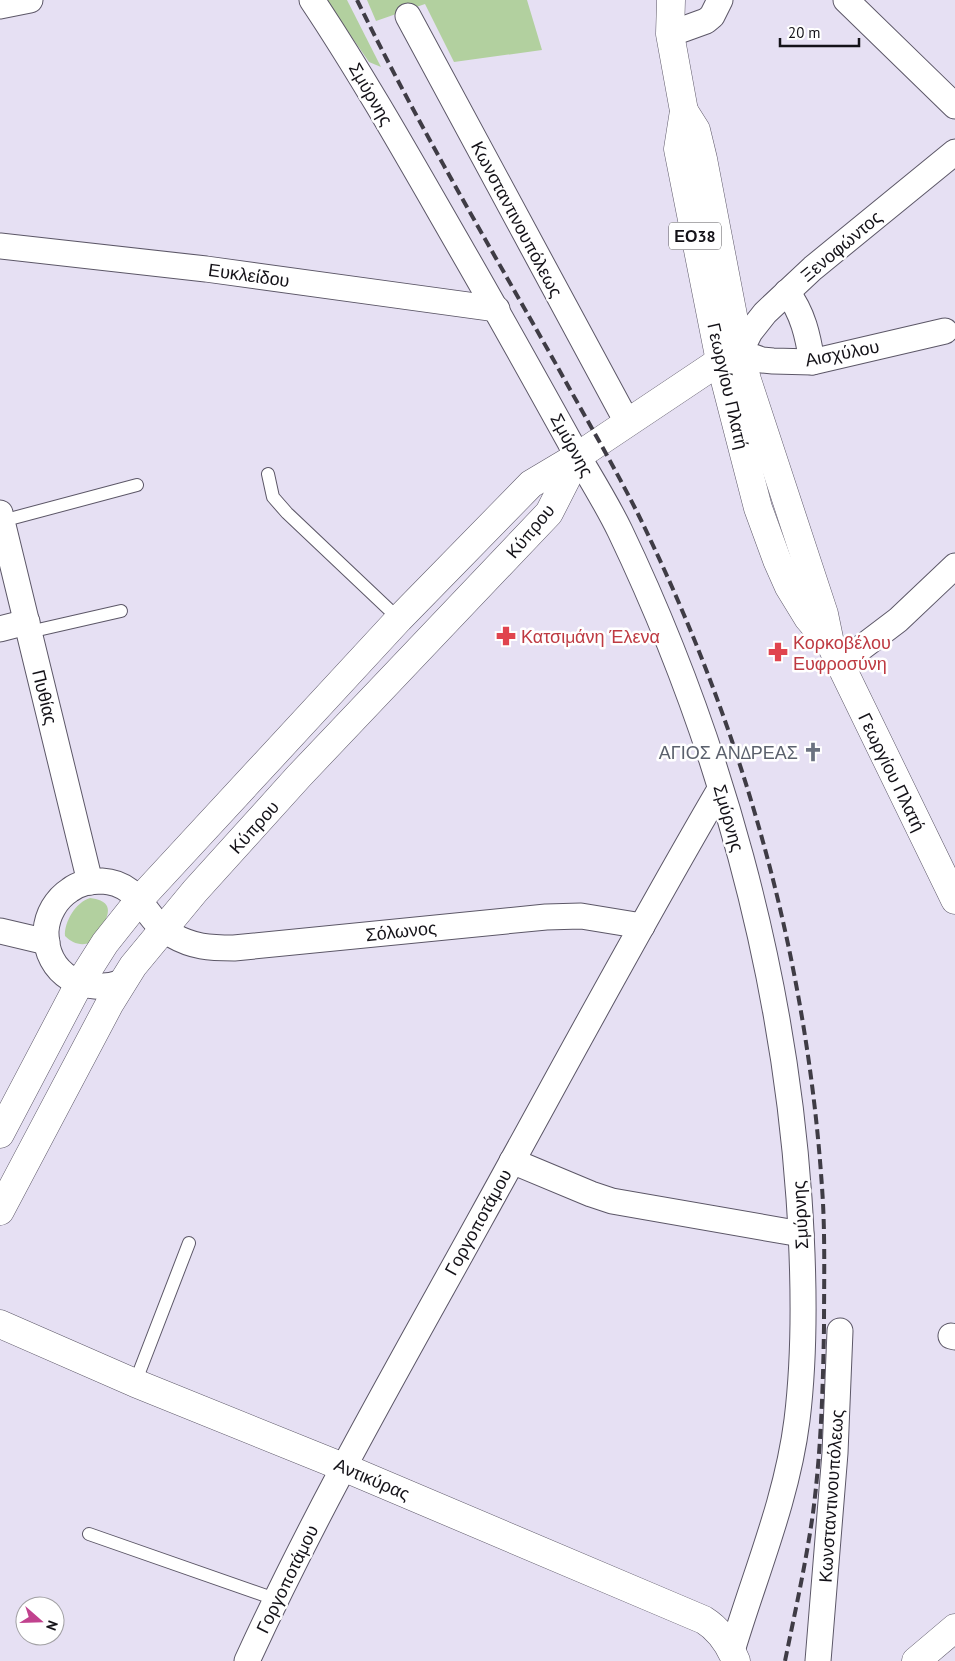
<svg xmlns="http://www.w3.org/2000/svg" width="955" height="1661" viewBox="0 0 955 1661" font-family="'PT Sans',sans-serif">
	<rect width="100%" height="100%" fill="#e6e0f3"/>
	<!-- green -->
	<g fill="#b2d09f">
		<polygon points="326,0 347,0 381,67 369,62"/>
		<polygon points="367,0 527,0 542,50 454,62 425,4 376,21"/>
		<path d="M90,898c35,4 10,31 0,45 -10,3 -18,0 -25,-7 -1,-14 11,-34 25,-38z"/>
	</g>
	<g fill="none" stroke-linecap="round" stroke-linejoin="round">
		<defs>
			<g id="lane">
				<polyline points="268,474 273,497 287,513 399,619"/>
				<polyline points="2,521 137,485"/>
				<polyline points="29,632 121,611"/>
				<polyline points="135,1383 189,1243"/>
				<polyline points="89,1534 275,1599"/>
			</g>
			<g id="street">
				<path d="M312,0c54,81 102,167 151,252 37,64 73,129 109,194 16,28 34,56 48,85 99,207 163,438 179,667 5,73 7,149 -2,222 -10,80 -42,154 -65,231"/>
				<polyline points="846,0 955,106"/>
				<polyline points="0,6 30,0"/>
				<polyline points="408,16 627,422"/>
				<polyline points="670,34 706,21 712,16 720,0"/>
				<polyline points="0,246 206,269 497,309"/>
				<path d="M787,292c16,21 21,44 25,70"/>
				<polyline points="945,331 812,362 773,361 762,360 740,352 750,332 765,313 813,268 955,152"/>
				<polyline points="0,513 90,882"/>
				<polyline points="0,629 27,622"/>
				<polyline points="840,664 898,620 955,566"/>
				<polyline points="0,931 47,942"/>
				<path d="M123,982c-38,14 -78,-7 -77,-51 1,-16 10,-32 24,-41 9,-7 21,-9 32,-9 39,2 42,39 70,54 21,12 37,13 62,13l312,-31 35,-1 61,10"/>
				<polyline points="512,1161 591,1194 612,1201 801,1234"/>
				<polyline points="951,1336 955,1337"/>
				<path d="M247,1661c70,-153 154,-298 235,-445 79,-143 156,-287 238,-427"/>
				<polyline points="818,1661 835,1453 840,1331"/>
			</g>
			<g id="secondary">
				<polyline points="740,352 747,380 824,614 830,643 955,900"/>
				<polyline points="720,361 758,508 777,560 789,587 808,618 824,637"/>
				<path d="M0,1324l135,59 208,84 361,153c16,10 25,24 32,41"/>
				<polyline points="916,1661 955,1628"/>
			</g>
			<g id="primary">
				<polyline points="671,0 670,34 684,111 678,149 720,361"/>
				<polyline points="0,1134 79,984 105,943 140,899 399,619 531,484 578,456 720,361 740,352 703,159 696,130 684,111"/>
				<polyline points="0,1211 110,1003 133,966 195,891 299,776 549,513 578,456"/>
			</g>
		</defs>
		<!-- lane casing -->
		<use href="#lane" stroke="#5c5767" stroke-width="14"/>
		<!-- street casing -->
		<use href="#street" stroke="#5c5767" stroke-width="27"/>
		<!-- secondary casing -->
		<use href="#secondary" stroke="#5c5767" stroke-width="29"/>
		<!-- primary casing -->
		<use href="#primary" stroke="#5c5767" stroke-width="29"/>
		<!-- lane -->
		<use href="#lane" stroke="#fff" stroke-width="12"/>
		<!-- street -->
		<use href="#street" stroke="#fff" stroke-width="25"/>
		<!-- secondary -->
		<use href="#secondary" stroke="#fff" stroke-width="28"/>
		<!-- primary -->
		<use href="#primary" stroke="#fff" stroke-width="28"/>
		<!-- rail -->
		<path stroke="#3f3c45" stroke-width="4" stroke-dasharray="10 5" stroke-linecap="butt" d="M357,0c61,125 132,245 200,366 27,49 56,98 81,148 106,216 171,448 185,689 2,41 1,83 1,124 -1,62 -3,124 -11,186 -7,50 -18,99 -28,148"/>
	</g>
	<!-- icons -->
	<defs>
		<symbol id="pharmacy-bare" viewBox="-9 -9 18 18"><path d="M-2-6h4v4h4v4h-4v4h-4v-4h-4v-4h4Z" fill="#e0444e" stroke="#fff" stroke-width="2.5" paint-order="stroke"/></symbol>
		<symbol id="church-bare" viewBox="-9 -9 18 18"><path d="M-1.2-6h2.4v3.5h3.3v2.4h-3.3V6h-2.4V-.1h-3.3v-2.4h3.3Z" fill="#6b7280" stroke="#fff" stroke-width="2.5" paint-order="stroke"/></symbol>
	</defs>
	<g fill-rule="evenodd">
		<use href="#pharmacy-bare" x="492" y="622" width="28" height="28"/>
		<use href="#pharmacy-bare" x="764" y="638" width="28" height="28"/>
		<use href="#church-bare" x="799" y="738" width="28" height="28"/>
	</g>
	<g text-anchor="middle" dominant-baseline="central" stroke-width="5" stroke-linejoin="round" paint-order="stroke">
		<!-- shield labels -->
		<rect fill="#fff" stroke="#5a595d" stroke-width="1" x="669" y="222.5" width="52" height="27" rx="4"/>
		<g font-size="16" font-weight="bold" fill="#141218">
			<text x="695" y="236">ΕΟ38</text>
		</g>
		<!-- street labels -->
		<g font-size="18" fill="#141218" stroke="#fff">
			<text transform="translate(371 94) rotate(60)">Σμύρνης</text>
			<text transform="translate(517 219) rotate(62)">Κωνσταντινουπόλεως</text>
			<text transform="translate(841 246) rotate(-40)">Ξενοφώντος</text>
			<text transform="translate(249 275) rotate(8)">Ευκλείδου</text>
			<text transform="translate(842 353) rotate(-11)">Αισχύλου</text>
			<text transform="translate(728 386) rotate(77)">Γεωργίου Πλατή</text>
			<text transform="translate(572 445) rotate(61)">Σμύρνης</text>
			<text transform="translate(530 531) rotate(-50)">Κύπρου</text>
			<text transform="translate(45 697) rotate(76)">Πυθίας</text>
			<text transform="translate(892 772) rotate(64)">Γεωργίου Πλατή</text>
			<text transform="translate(729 818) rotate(74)">Σμύρνης</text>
			<text transform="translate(254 827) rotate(-48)">Κύπρου</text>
			<text transform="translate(401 931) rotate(-6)">Σόλωνος</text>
			<text transform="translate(800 1215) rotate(-93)">Σμύρνης</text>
			<text transform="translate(478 1222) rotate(-61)">Γοργοποτάμου</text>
			<text transform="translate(372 1479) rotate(23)">Αντικύρας</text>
			<text transform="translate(831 1496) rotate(-86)">Κωνσταντινουπόλεως</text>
			<text transform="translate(287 1579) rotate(-64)">Γοργοποτάμου</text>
		</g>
		<!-- health labels -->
		<g font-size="18" fill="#be3a42" stroke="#fff" text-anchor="start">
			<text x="521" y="636">Κατσιμάνη Έλενα</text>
			<text x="793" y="642">Κορκοβέλου<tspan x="793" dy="21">Ευφροσύνη</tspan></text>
		</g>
		<!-- worship labels -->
		<g font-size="18" fill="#5b616d" stroke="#fff" text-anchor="end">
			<text x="798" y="752">ΑΓΙΟΣ ΑΝΔΡΕΑΣ</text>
		</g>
	</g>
	<!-- north arrow -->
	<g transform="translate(40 1621) rotate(110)"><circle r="24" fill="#ffffff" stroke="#a1a0a3"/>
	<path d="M0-4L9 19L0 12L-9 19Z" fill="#c1428e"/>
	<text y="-8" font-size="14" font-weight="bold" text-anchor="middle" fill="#141218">N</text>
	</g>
	<!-- scale -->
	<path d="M780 38v8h79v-8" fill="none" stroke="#141218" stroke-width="2.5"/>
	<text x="788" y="38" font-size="15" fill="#141218" stroke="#ffffff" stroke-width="4" paint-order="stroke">20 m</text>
</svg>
